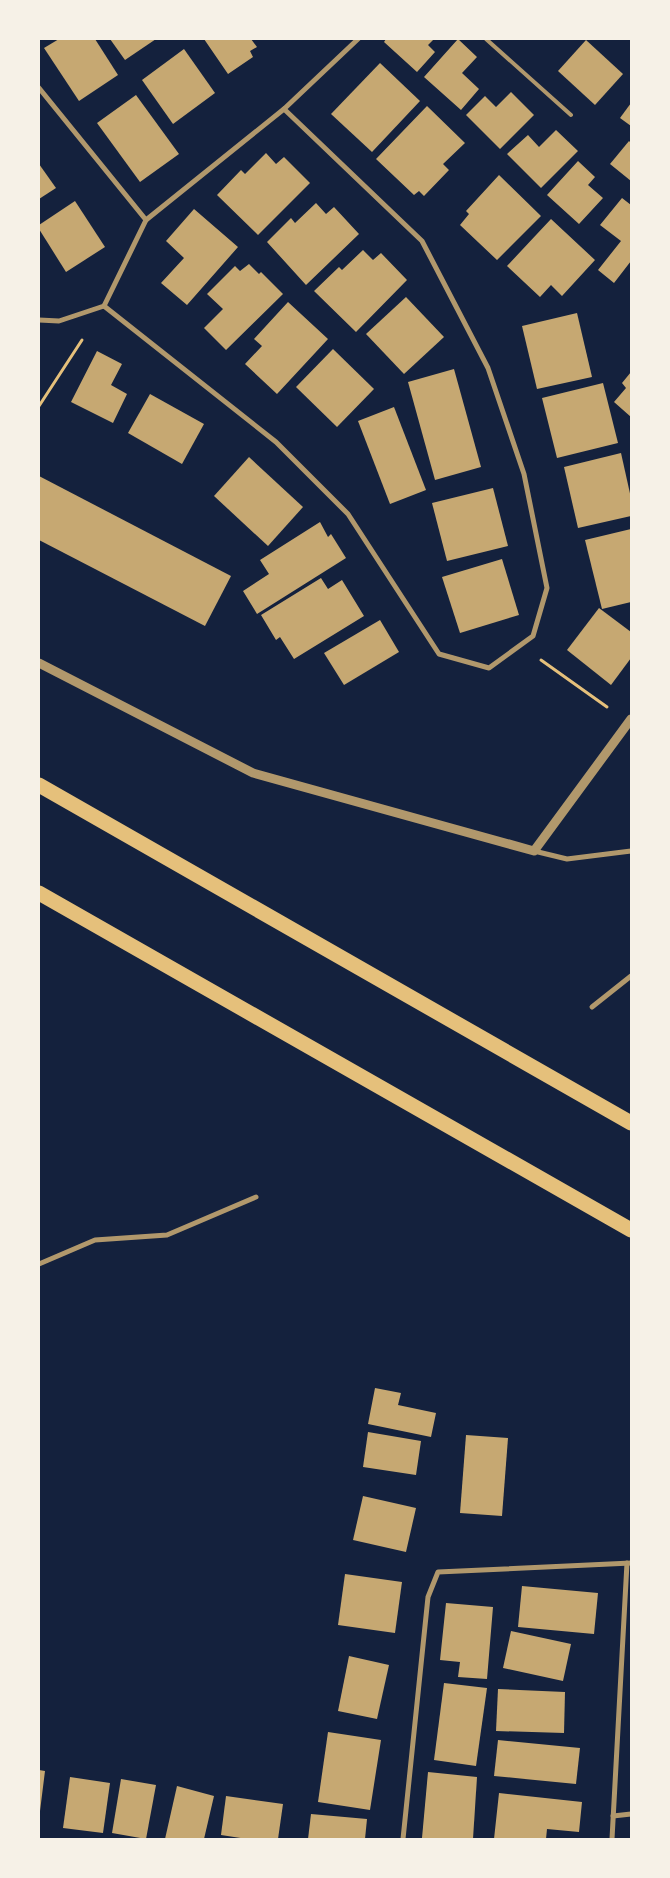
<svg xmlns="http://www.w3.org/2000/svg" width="670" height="1878" viewBox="0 0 670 1878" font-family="Rubik,sans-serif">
	<rect width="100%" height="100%" fill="#14213d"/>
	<!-- building -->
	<g fill="#c6a872">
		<polygon points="59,39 95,39 118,75 79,101 44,48"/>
		<polygon points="110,39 156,39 125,60"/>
		<polygon points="204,39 251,39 257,47 250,51 253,57 228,74"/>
		<polygon points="386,39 434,39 428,45 435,52 417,72 384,42"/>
		<polygon points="458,39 477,57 462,73 479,89 461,110 424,77"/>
		<polygon points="586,40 623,74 595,105 558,71"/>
		<polygon points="184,49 215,93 173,124 142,80"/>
		<polygon points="380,63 420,101 372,152 331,114"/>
		<polygon points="511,92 534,115 500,149 466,115 485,96 496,107"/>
		<polygon points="136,95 179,154 140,182 97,123"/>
		<polygon points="631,103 631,126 620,118"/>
		<polygon points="427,106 465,143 443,164 449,170 424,196 419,191 414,195 376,159"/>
		<polygon points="556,130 578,151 541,188 507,154 528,135 539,147"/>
		<polygon points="629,141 631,143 631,181 610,164"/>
		<polygon points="266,153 276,164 284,157 310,183 258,235 217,195 241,170 245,174"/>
		<polygon points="578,161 595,177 588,185 603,198 579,224 547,195"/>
		<polygon points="39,164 56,188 39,199"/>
		<polygon points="499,175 541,216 497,260 460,225 469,214 466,211"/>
		<polygon points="622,198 631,205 631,261 614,283 598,270 621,241 600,225"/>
		<polygon points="75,201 105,247 66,272 39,229 39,225"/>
		<polygon points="316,203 326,214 334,207 359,234 306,285 267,242 291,218 295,223"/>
		<polygon points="194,209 238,247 187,305 161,283 184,258 166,241"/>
		<polygon points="551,219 595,260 562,296 551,285 540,297 507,266"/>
		<polygon points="363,250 373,260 381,253 407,280 356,332 314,291 339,267 342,270"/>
		<polygon points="249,264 259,274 261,272 283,294 226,350 204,328 223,309 207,294 235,266 240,271"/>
		<polygon points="406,297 444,337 404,374 366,334"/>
		<polygon points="288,302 328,339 277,394 245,364 262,346 254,339"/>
		<polygon points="577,313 592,377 537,389 522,326"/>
		<polygon points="333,349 374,389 337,427 296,387"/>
		<polygon points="97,351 122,364 111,385 127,394 113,423 71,402"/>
		<polygon points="454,369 481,467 435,480 408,382"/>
		<polygon points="631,372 631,417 614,402 626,388 622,383"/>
		<polygon points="603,383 618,443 557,458 542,398"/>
		<polygon points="150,394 204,424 182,464 128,433"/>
		<polygon points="394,407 426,490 390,504 358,421"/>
		<polygon points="621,453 631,498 631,516 578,528 564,467"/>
		<polygon points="249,457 303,507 268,546 214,496"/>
		<polygon points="39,476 231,576 205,626 39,540"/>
		<polygon points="493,488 508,546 447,561 432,503"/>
		<polygon points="320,522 328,537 331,534 346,558 257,614 243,591 269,574 260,560"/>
		<polygon points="631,529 631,602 602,609 585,540"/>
		<polygon points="502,559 519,615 460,633 442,577"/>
		<polygon points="321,578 328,589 342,580 364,616 294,659 280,637 276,640 261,615"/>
		<polygon points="599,608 631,632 631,658 611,685 567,650"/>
		<polygon points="380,620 399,652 344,685 324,653"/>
		<polygon points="375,1388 401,1393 398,1405 436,1413 431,1437 368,1424"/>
		<polygon points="368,1432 421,1441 416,1475 363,1467"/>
		<polygon points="466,1435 508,1438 502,1516 460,1513"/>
		<polygon points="363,1496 416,1508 406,1552 353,1540"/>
		<polygon points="345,1574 402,1582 395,1633 338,1625"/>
		<polygon points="522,1586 598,1593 594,1634 518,1627"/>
		<polygon points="446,1603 493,1607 487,1679 458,1677 460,1662 440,1660"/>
		<polygon points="511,1631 571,1644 563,1681 503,1668"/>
		<polygon points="349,1656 389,1665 377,1719 338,1711"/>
		<polygon points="444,1683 487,1688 476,1766 434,1760"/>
		<polygon points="498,1689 565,1692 564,1733 496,1731"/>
		<polygon points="328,1732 381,1740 370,1810 318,1802"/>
		<polygon points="498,1740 580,1748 576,1784 494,1776"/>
		<polygon points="39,1770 45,1771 40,1811 39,1811"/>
		<polygon points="428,1772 477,1777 473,1839 422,1838"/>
		<polygon points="70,1777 110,1783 103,1833 63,1828"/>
		<polygon points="121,1779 156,1785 146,1839 112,1833"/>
		<polygon points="177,1786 214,1796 204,1839 165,1839"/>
		<polygon points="499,1793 582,1802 579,1832 547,1829 546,1839 494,1839"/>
		<polygon points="226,1796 283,1804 278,1839 247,1839 221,1835"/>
		<polygon points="311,1814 367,1819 365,1839 308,1839"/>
	</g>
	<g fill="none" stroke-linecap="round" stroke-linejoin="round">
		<!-- path -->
		<g stroke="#e5c07b" stroke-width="3">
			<polyline points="39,406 82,340"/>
			<polyline points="541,660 607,707"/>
		</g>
		<!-- service -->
		<polyline stroke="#b1986c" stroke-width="4" points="486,39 571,115"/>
		<!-- minor -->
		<g stroke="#b1986c" stroke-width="5">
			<polyline points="39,88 146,220 104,306 59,321 39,320"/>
			<polyline points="146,220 284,109 358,39"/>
			<polyline points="104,306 276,442 348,514 439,654 489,668 533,636 547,588 524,474 488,368 422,241 284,109"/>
			<polyline points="534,851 567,859 631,851"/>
			<polyline points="592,1007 631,976"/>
			<polyline points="39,1264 95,1240 167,1235 256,1197"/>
			<polyline points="613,1816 631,1814"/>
			<polyline points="403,1839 428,1597 438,1572 631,1563"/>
			<polyline points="612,1839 627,1563"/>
		</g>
		<!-- tertiary -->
		<polyline stroke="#b1986c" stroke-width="9" points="39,663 253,773 534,851 631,719"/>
		<!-- motorway -->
		<g stroke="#e5c07b" stroke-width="15">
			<polyline points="39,785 631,1123"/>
			<polyline points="39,893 631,1230"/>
		</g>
	</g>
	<!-- border -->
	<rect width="670" height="1878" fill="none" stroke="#f6f1e7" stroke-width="80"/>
</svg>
